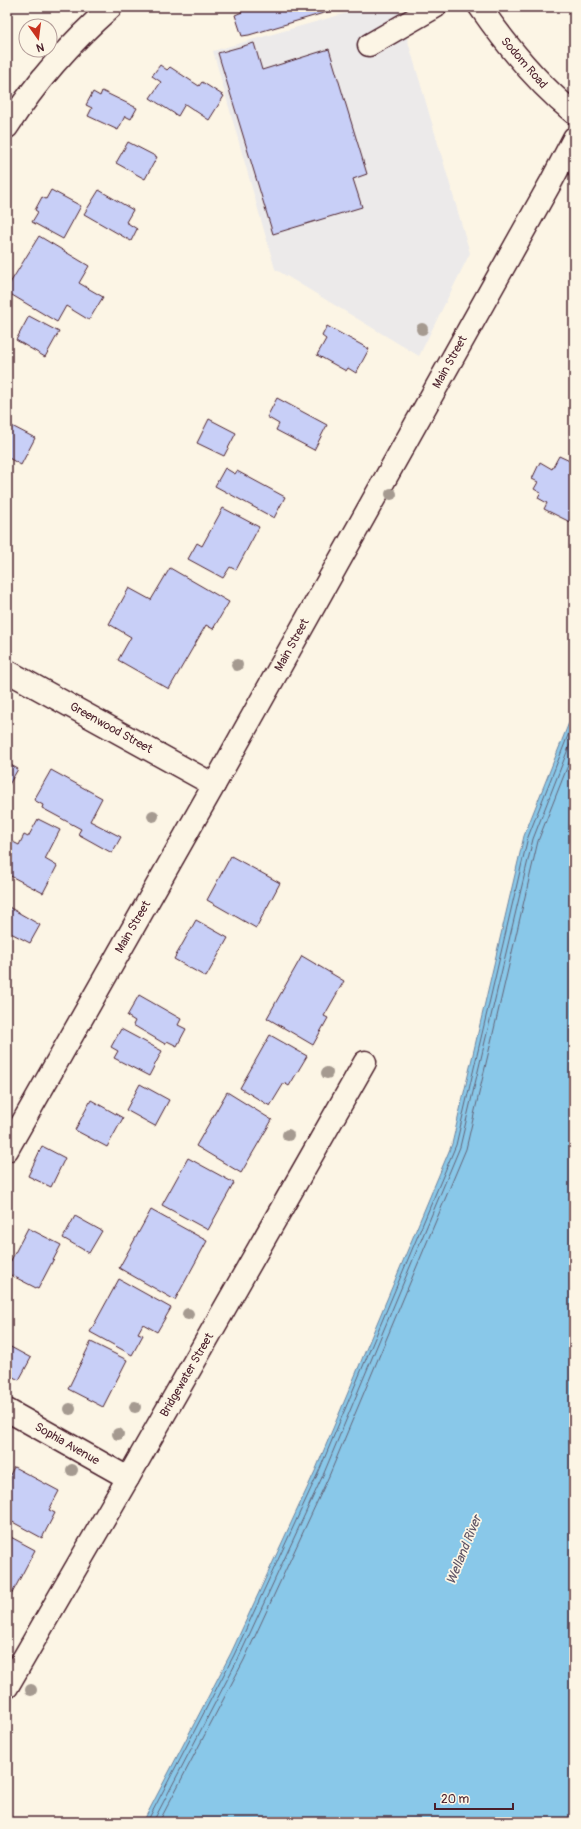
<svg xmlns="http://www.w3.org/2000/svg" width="581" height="1829" viewBox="0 0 581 1829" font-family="Pangolin,sans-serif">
	<rect width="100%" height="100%" fill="#fcf5e5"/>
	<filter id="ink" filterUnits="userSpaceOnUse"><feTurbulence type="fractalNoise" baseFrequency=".025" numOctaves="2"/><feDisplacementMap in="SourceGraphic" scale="8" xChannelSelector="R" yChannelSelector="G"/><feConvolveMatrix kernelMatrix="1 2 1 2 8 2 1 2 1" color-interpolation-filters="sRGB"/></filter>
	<g filter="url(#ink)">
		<!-- built -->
		<polygon fill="#eceaea" points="368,7 398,7 470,253 419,356 275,269 213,51"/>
		<!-- water -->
		<polygon fill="#89c8e9" stroke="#70849d" points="574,710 574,1822 143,1822 231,1653 316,1469 452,1144 524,836"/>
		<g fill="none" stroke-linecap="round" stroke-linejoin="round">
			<!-- shore -->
			<g stroke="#636377" stroke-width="1">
				<polyline points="147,1822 234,1655 319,1471 456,1145 528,837 574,720"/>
				<polyline points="153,1822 239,1657 324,1473 460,1147 533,839 574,734"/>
				<polyline points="159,1822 244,1660 329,1476 466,1149 538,841 574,750"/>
			</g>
		</g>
		<!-- building -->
		<g fill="#c8cff7" stroke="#4a1f2b">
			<polygon points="240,7 333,7 334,10 249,35 242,36 235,15 242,12"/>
			<polygon points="254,43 262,70 329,49 367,174 353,179 362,207 273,234 218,53"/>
			<polygon points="160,65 167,70 170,67 199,86 202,82 224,96 209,120 185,104 178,116 150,98 161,82 152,76"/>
			<polygon points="102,91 137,108 131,119 125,116 118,130 88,116 92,108 86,105 93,92 100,96"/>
			<polygon points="128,142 157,157 145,179 116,163"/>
			<polygon points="51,190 81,206 63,239 32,222 38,212 35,210 42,197 46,199"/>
			<polygon points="99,190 133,210 126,222 137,229 131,241 84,214"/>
			<polygon points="39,236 89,266 79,283 103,297 89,320 66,306 57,322 7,292 7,288"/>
			<polygon points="29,316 59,332 45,357 16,340"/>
			<polygon points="327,326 369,349 356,373 348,368 346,371 317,355 326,339 322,336"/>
			<polygon points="277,398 327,425 314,450 276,430 279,424 267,417"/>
			<polygon points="209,419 236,433 224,456 197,443"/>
			<polygon points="8,424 35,438 21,465 7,457"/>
			<polygon points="559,456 574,463 574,524 544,509 547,503 538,498 541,493 534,489 538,482 532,479 540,462 552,469"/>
			<polygon points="225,468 235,474 237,471 285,497 274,518 215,486"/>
			<polygon points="223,508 259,527 236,570 230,567 223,578 188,559 197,543 202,546"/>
			<polygon points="170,568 229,602 213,629 206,625 169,689 118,660 131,637 109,624 129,588 151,600"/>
			<polygon points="7,763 18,769 7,788"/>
			<polygon points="51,770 102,798 90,821 121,837 112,853 78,834 81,829 42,808 43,805 34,800"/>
			<polygon points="38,819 60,830 45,859 57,866 43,893 7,874 9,863 7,862 7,839 19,845 24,835 28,837"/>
			<polygon points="231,856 280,883 256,928 207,900"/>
			<polygon points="7,906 40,925 30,943 7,931"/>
			<polygon points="196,920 228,938 206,977 174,959"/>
			<polygon points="302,956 344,981 324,1016 328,1018 313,1045 267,1018"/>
			<polygon points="139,995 181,1019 178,1025 186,1029 177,1046 167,1041 165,1044 133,1025 135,1021 127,1016"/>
			<polygon points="121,1029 162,1051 149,1076 114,1058 118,1051 111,1047"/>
			<polygon points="270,1035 307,1056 289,1086 284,1083 270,1106 240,1088"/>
			<polygon points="140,1084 169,1100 155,1126 126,1110"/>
			<polygon points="227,1092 272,1120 241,1173 196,1146"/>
			<polygon points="91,1100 123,1118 107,1147 75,1130"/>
			<polygon points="42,1146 65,1158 51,1187 28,1176"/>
			<polygon points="188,1158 234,1183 208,1230 162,1205"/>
			<polygon points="151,1210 207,1241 175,1300 119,1268"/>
			<polygon points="75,1216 102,1231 89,1253 63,1238"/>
			<polygon points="28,1228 61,1245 38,1289 7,1273 7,1268"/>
			<polygon points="119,1279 171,1308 157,1332 143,1324 138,1333 143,1335 132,1355 90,1332"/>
			<polygon points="91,1342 127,1360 103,1407 68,1389"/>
			<polygon points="7,1345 31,1358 19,1380 7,1374"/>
			<polygon points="14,1467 59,1491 49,1510 55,1513 42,1538 7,1519 7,1481"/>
			<polygon points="7,1535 35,1550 8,1601 7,1600"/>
		</g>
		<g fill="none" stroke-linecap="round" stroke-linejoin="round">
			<defs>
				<g id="minor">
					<polyline points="369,45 435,7"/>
					<path d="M7,127c29,-45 64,-85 104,-120"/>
					<polyline points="7,671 214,785"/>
					<polyline points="7,1410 128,1478"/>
					<polyline points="7,1687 128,1478 365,1062"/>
				</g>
				<g id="major">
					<path d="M480,7c27,39 57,76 94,106"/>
					<polyline points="7,1150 214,785 551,182 574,138"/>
				</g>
			</defs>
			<!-- minor casing -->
			<use href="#minor" stroke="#4a1f2b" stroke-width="25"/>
			<!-- major casing -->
			<use href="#major" stroke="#4a1f2b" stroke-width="25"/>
			<!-- minor -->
			<use href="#minor" stroke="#fcf5e5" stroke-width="22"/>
			<!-- major -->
			<use href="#major" stroke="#fcf5e5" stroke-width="22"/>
		</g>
		<!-- trees -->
		<g fill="#a59a90">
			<circle cx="422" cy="329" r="6"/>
			<circle cx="391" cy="494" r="6"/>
			<circle cx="237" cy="665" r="6"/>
			<circle cx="153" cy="816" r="6"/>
			<circle cx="327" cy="1073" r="6"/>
			<circle cx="288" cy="1135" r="6"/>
			<circle cx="188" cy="1314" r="6"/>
			<circle cx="135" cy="1407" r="6"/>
			<circle cx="70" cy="1409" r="6"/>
			<circle cx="118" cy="1434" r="6"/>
			<circle cx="72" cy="1470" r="6"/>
			<circle cx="31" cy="1690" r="6"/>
		</g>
	</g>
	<g text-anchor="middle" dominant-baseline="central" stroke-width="3.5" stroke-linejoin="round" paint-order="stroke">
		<!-- street labels -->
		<g font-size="12" fill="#4a1f2b" stroke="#fcf5e5">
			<text transform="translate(524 63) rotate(49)">Sodom Road</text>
			<text transform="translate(450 362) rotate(-61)">Main Street</text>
			<text transform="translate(292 645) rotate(-61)">Main Street</text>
			<text transform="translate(111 728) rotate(29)">Greenwood Street</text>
			<text transform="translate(133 927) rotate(-60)">Main Street</text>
			<text transform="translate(187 1375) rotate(-60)">Bridgewater Street</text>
			<text transform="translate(67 1444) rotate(30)">Sophia Avenue</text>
		</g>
		<!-- water labels -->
		<g font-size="13" font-style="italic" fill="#5d5264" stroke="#fcf5e5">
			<text transform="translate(464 1550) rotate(-68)">Welland River</text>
		</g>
	</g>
	<!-- margin -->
	<rect width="581" height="1829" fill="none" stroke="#fcf5e5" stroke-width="24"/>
	<rect x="12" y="12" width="557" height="1805" fill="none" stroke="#4a1f2b" stroke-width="1.5" filter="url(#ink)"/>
	<!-- north arrow -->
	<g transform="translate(38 38) rotate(166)"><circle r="19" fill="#fcf5e5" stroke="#b59f9b"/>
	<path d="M0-3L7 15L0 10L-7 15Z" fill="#c8321e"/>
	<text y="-6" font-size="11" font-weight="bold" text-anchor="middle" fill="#4a1f2b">N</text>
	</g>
	<!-- scale -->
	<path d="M435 1803v6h78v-6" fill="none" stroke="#4a1f2b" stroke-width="2"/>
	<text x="441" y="1803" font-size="12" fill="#4a1f2b" stroke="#fcf5e5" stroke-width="3" paint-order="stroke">20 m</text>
</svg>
